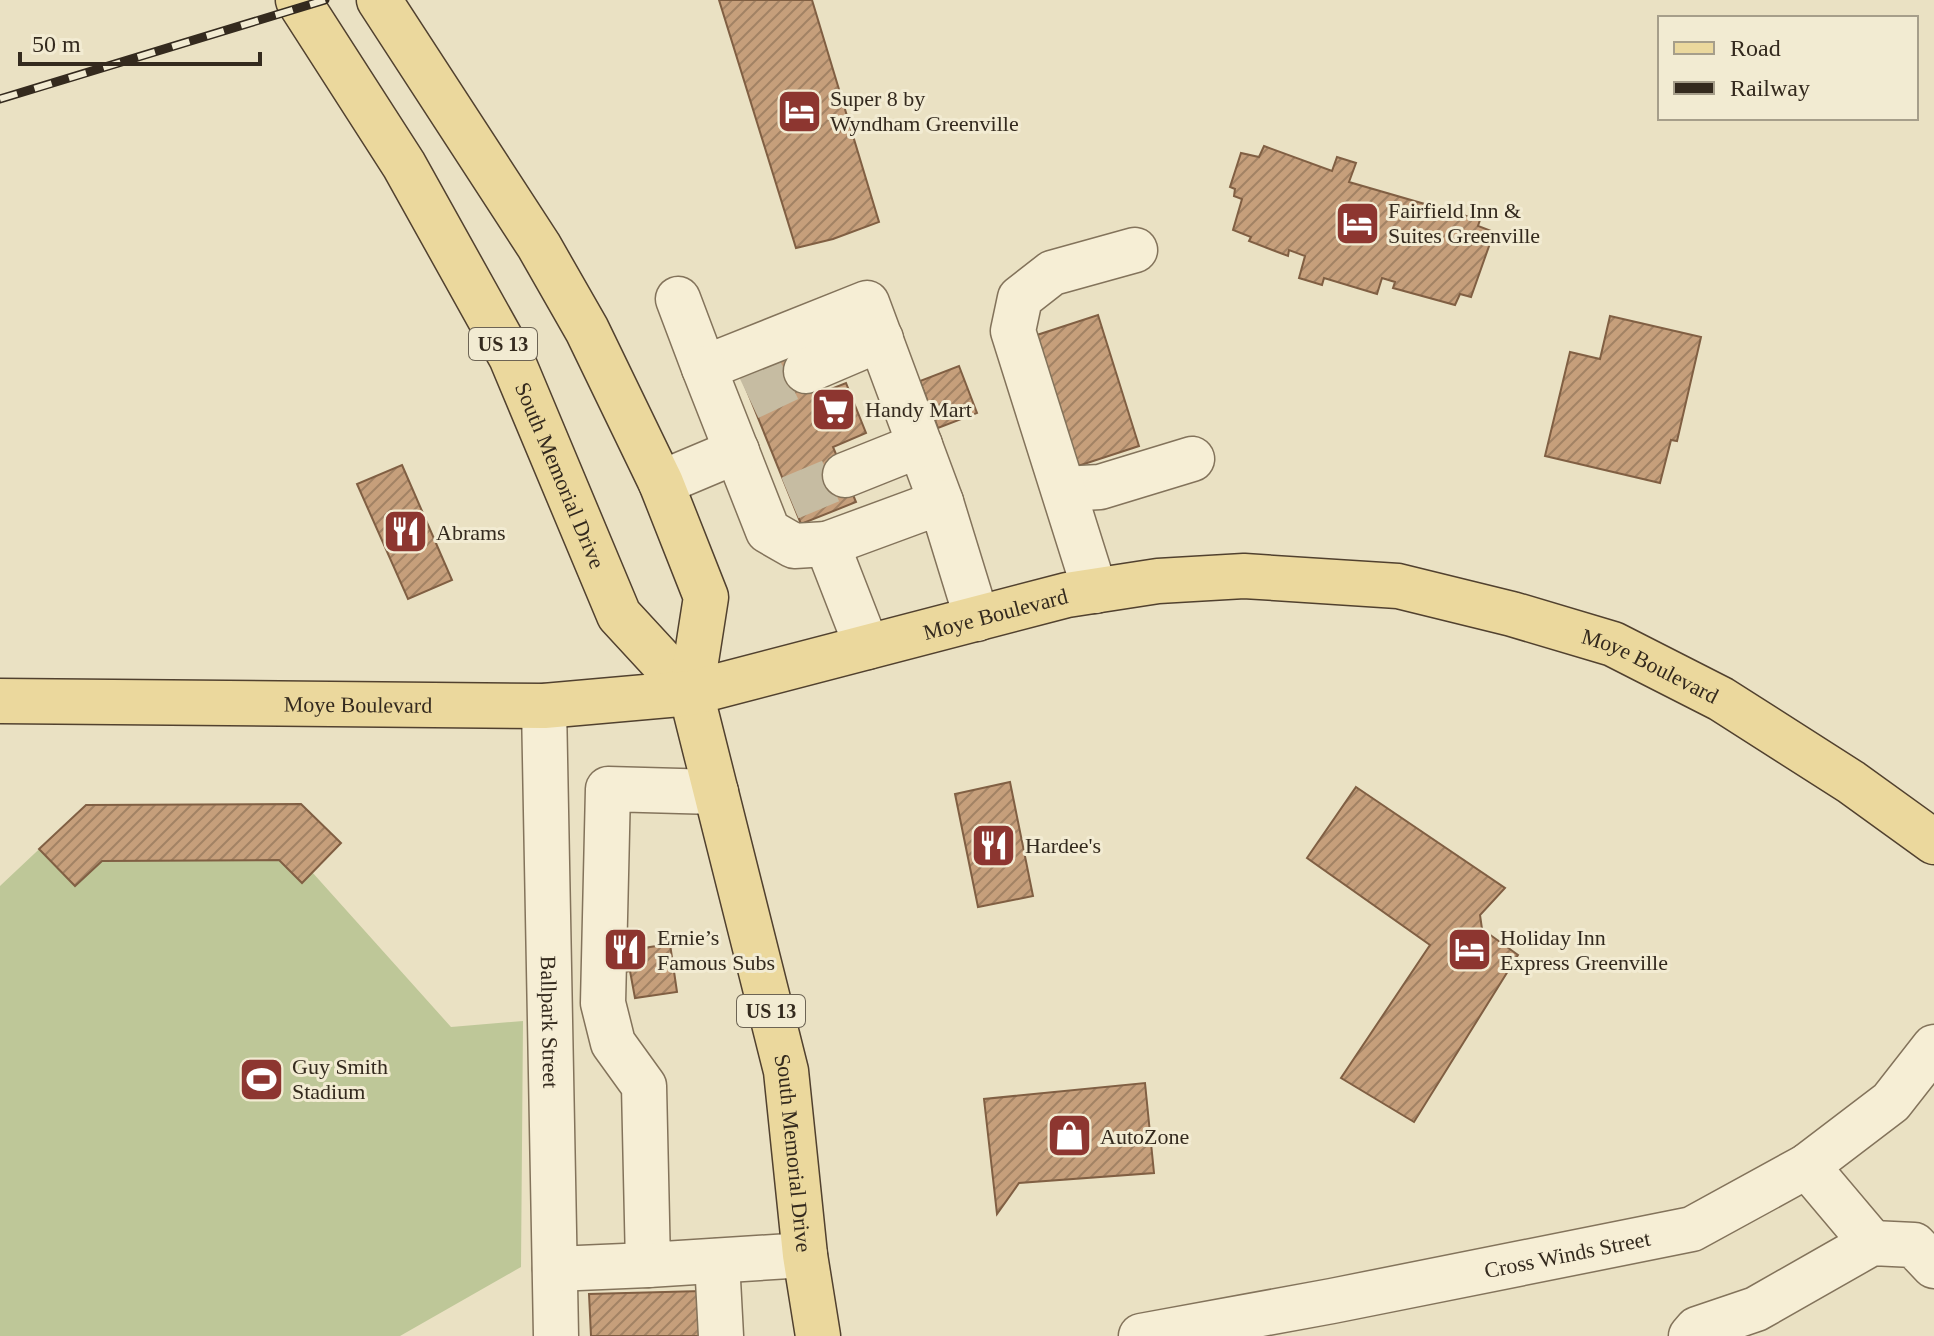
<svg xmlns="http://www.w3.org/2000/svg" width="1934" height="1336" viewBox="0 0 1934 1336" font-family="Georgia,serif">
	<defs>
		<pattern id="building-hatch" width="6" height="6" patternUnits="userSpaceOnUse" patternTransform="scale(2)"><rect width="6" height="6" fill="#c69f7b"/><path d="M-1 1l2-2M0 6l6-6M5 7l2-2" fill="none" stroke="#a28264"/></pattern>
	</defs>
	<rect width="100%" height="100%" fill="#eae1c3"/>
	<!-- pitch -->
	<polygon fill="#bec798" points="301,804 341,843 312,872 451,1027 523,1021 521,1267 400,1336 0,1336 0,886 86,805"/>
	<!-- building -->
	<g fill="url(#building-hatch)" stroke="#805f43" stroke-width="2">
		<polygon points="719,0 812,0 879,222 833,239 796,248"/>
		<polygon points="1264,146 1332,171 1337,157 1356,163 1349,182 1480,220 1478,226 1494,232 1471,297 1460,294 1455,305 1393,288 1395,282 1382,278 1377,294 1324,278 1322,285 1299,278 1305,256 1289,250 1288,256 1249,241 1251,237 1233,230 1242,199 1234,196 1235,189 1230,187 1241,153 1259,157"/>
		<polygon points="1098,315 1139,446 1078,466 1037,335"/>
		<polygon points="1610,316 1701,337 1677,441 1671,440 1660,483 1545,456 1570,352 1600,359"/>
		<polygon points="795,343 816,395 846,383 866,433 833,447 856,502 801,524 737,366"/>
		<polygon points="959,366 977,413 938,428 920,381"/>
		<polygon points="402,465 452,580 408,599 357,484"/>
		<polygon points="1010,782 1033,896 978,907 955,794"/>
		<polygon points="1356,787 1505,888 1480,915 1482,929 1518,955 1414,1122 1341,1078 1430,945 1307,858"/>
		<polygon points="301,804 341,843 302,883 279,860 102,861 75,886 39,849 86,805"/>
		<polygon points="670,944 677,992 635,998 630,971 619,973 617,952"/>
		<polygon points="1145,1083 1154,1173 1019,1183 997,1214 984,1099"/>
		<polygon points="702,1291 703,1336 591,1336 589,1294"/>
	</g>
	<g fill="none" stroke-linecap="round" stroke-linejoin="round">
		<!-- minor-tunnel -->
		<g stroke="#c6bca2" stroke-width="44" stroke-dasharray="44 22" stroke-linecap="butt">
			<polyline points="749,398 806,371"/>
			<polyline points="790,498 845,475"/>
		</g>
		<defs>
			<g id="minor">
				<polyline points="678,299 704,368 867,303 941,502"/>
				<polyline points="704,368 768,531 794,546 827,544"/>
				<polyline points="806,371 881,339"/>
				<polyline points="845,475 920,445"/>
				<polyline points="661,483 737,451"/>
				<polyline points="1064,489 1100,487 1192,459"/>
				<polyline points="1095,591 1013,331 1020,298 1052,273 1135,250"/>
				<polyline points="867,647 827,544 941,502 977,619"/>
				<path id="s1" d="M544,706l12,630"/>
				<polyline points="716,792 608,789 603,1003 613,1043 644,1086 648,1265 805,1255"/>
				<polyline points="1807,1166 1872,1243"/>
				<polyline points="717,1261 721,1336"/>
				<polyline points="555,1269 648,1265"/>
				<path id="s2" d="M1141,1336l191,-35 360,-72 115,-63 84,-64 43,-55"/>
				<polyline points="1691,1336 1697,1329 1756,1309 1872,1243 1914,1245 1934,1266"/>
			</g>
			<g id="major">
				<path id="s3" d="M298,0l106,165 107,192 108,258 72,78"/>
				<path id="s4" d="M379,0l160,246 48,84 74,153 45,114 -15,96 95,378 19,184 13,81"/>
				<path id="s5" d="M0,701l544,5 147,-13 376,-98 91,-14 86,-5 154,10 114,28 101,30 108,55 130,83 83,60"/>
			</g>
		</defs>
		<!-- minor casing -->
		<use href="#minor" stroke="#83735b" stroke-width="47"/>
		<!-- major casing -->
		<use href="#major" stroke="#51412f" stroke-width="47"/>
		<!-- minor -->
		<use href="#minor" stroke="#f6eed5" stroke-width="44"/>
		<!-- major -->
		<use href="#major" stroke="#ebd89d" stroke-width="44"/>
		<defs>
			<polyline id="rail" points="0,99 325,0"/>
		</defs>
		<!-- rail casing -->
		<use href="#rail" stroke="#342a1e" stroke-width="9"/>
		<!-- rail -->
		<use href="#rail" stroke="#f2ebd2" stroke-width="6" stroke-dasharray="18" stroke-linecap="butt"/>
	</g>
	<!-- icons -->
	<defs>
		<symbol id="hotel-square" viewBox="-11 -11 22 22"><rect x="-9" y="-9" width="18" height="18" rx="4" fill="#8d3630" stroke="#f2ebd2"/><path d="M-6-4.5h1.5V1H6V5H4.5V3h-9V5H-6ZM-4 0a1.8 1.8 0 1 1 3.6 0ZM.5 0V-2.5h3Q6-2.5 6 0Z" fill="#fff"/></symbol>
		<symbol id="supermarket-square" viewBox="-11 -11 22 22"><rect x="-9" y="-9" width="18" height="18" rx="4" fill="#8d3630" stroke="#f2ebd2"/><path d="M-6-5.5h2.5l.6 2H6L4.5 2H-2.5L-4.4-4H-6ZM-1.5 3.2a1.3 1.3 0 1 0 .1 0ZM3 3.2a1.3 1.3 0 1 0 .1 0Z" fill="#fff"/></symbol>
		<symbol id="restaurant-square" viewBox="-11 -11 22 22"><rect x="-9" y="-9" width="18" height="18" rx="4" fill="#8d3630" stroke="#f2ebd2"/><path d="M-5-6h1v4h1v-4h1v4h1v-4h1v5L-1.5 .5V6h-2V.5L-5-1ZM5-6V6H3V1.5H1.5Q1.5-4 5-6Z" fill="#fff"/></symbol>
		<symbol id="stadium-square" viewBox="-11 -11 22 22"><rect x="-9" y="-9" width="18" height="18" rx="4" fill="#8d3630" stroke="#f2ebd2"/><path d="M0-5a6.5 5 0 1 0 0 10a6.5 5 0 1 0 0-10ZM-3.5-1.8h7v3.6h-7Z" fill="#fff"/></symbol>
		<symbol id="shop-square" viewBox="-11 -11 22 22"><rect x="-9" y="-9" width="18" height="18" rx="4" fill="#8d3630" stroke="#f2ebd2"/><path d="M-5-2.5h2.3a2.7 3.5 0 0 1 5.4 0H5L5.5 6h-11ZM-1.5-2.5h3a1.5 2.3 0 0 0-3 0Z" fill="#fff"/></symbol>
	</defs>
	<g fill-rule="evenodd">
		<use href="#hotel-square" x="774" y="86" width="51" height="51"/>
		<use href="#hotel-square" x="1332" y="198" width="51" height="51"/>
		<use href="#supermarket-square" x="808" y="384" width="51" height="51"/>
		<use href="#restaurant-square" x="380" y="506" width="51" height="51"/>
		<use href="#restaurant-square" x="968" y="820" width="51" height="51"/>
		<use href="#restaurant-square" x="600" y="924" width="51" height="51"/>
		<use href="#hotel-square" x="1444" y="924" width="51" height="51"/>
		<use href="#stadium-square" x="236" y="1054" width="51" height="51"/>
		<use href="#shop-square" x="1044" y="1110" width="51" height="51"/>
	</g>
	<g text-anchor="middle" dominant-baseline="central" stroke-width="6" stroke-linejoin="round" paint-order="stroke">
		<!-- shield labels -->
		<g fill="#f2ebd2" stroke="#6d6454" stroke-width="2">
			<rect x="469" y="328" width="68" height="32" rx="6"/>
			<rect x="737" y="995" width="68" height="32" rx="6"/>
		</g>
		<g font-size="20" font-weight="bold" fill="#342a1e">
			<text x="503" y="344">US 13</text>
			<text x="771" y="1011">US 13</text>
		</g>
		<!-- poi labels -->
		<g font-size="22" fill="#342a1e" stroke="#f2ebd2" text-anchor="start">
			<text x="830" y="98">Super 8 by<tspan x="830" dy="25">Wyndham Greenville</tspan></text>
			<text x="1388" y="210">Fairfield Inn &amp;<tspan x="1388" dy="25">Suites Greenville</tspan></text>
			<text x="865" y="409">Handy Mart</text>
			<text x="436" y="532">Abrams</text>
			<text x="1025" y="845">Hardee's</text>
			<text x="657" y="937">Ernie’s<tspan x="657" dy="25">Famous Subs</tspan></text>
			<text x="1500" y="937">Holiday Inn<tspan x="1500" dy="25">Express Greenville</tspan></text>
			<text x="292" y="1066">Guy Smith<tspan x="292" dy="25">Stadium</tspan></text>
			<text x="1100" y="1136">AutoZone</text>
		</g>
		<!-- street labels -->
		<g font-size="22" fill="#342a1e" stroke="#f2ebd2">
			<text stroke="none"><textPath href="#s3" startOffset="544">South Memorial Drive</textPath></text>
			<text stroke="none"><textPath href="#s5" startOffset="1006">Moye Boulevard</textPath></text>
			<text stroke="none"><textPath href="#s5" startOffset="1678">Moye Boulevard</textPath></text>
			<text stroke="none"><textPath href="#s5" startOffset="358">Moye Boulevard</textPath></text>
			<text stroke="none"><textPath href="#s1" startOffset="316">Ballpark Street</textPath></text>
			<text stroke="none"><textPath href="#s4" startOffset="1252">South Memorial Drive</textPath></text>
			<text stroke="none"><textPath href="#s2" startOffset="434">Cross Winds Street</textPath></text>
		</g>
	</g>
	<!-- legend -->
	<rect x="1658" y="16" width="260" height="104" fill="#f2ebd2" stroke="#a69e8a" stroke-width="2"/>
	<rect x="1674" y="42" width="40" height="12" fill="#ebd89d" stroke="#a69e8a" stroke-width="2"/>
	<text x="1730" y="56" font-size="24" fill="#342a1e">Road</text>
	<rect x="1674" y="82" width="40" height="12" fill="#342a1e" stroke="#a69e8a" stroke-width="2"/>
	<text x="1730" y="96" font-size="24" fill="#342a1e">Railway</text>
	<!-- scale -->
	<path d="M20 52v12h240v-12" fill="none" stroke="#342a1e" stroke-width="4"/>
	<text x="32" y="52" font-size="24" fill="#342a1e" stroke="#f2ebd2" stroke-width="6" paint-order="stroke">50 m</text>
</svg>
